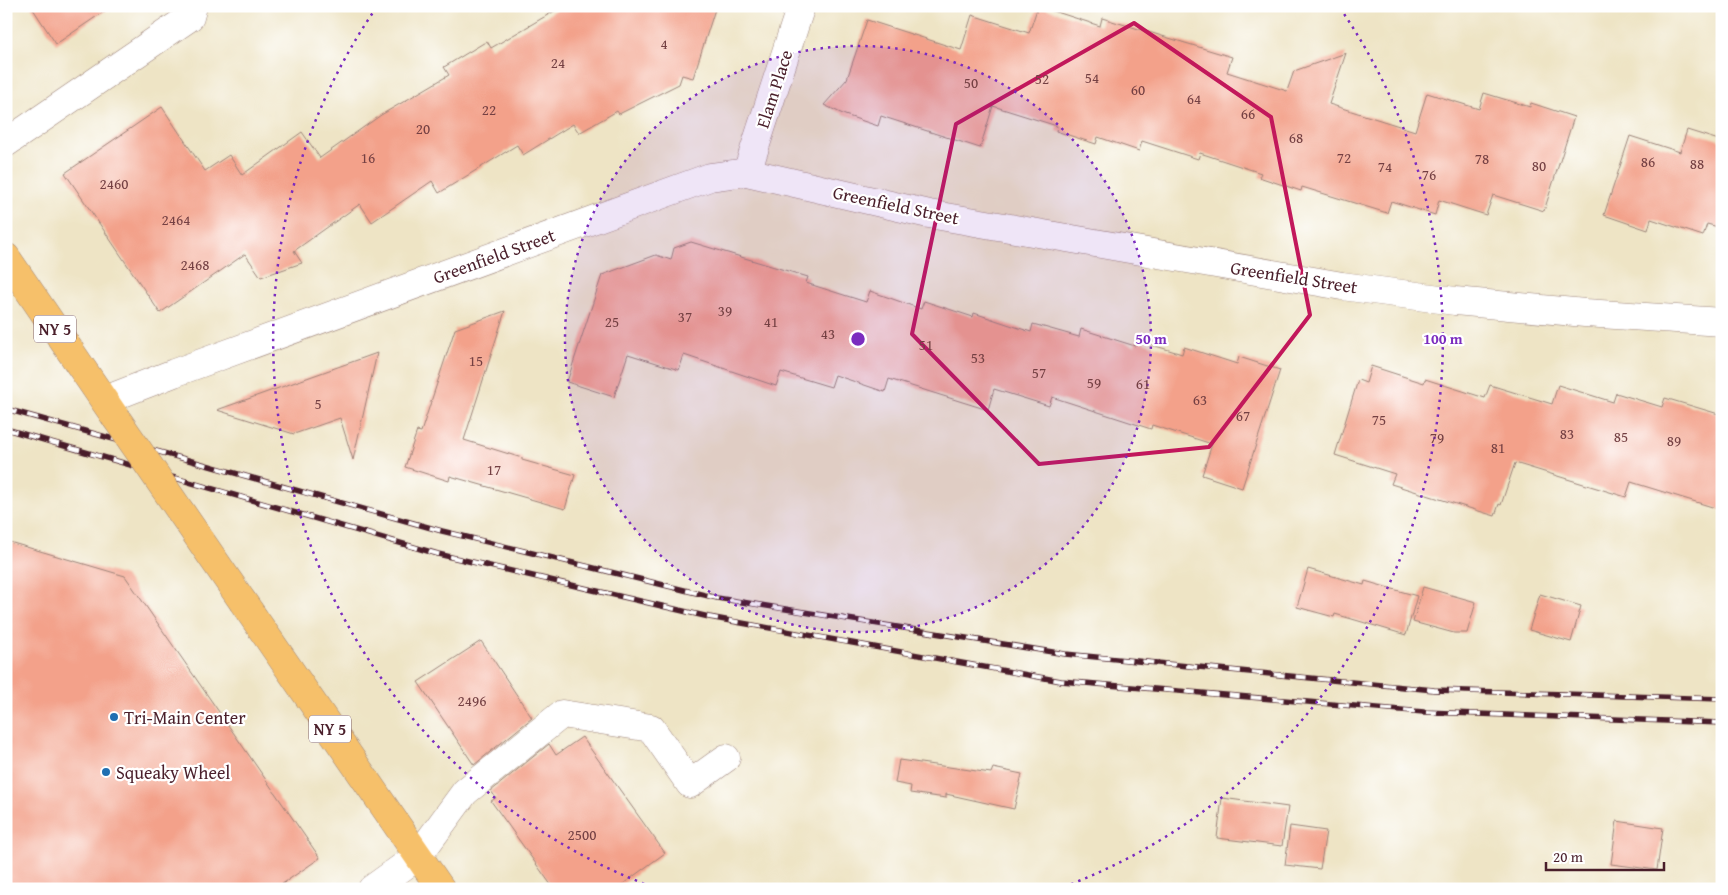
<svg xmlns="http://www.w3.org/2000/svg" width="1728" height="895" viewBox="0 0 1728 895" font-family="'Gentium Book Plus',serif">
	<rect width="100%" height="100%" fill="#fff"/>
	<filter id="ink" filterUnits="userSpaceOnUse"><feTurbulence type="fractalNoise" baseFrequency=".02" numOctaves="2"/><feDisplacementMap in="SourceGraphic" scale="10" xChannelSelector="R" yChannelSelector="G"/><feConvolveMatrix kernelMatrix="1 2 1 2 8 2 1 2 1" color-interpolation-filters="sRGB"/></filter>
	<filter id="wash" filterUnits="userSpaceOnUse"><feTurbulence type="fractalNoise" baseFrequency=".0096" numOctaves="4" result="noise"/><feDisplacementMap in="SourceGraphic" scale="20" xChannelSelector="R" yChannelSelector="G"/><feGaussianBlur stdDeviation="1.12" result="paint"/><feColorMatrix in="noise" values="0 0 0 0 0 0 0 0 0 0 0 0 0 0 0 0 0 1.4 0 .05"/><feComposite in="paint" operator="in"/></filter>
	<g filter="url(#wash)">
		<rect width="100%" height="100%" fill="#eee4c5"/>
		<g id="blocks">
			<!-- building -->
			<g fill="#f3a18a">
				<polygon points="31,6 112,6 56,44"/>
				<polygon points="563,6 716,6 693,78 682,75 679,84 619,114 617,111 579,133 573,124 523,155 517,145 439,193 432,181 372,222 360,204 294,251 302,263 261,277 245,254 160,313 65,173 162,107 205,171 229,155 242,175 302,132 320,158 381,115 449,75 444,67 487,41 491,48"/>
				<polygon points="1038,6 1100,26 1102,18 1232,57 1227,72 1287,91 1294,71 1346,53 1329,104 1415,131 1427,93 1479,109 1484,93 1530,107 1531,103 1574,117 1544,211 1493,195 1486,215 1439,200 1435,215 1391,201 1387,213 1302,187 1301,191 1259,177 1261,173 1200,153 1198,159 1142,141 1139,151 1098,137 1096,144 1056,131 1057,126 993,106 980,148 881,116 878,126 845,115 824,105 847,79 867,20 961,50 972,15 1029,33"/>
				<polygon points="1687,130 1722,141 1722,228 1707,224 1703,236 1651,219 1648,230 1604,215 1630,136 1680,152"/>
				<polygon points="691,242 808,277 806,283 866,302 870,291 921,309 924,301 973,317 974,313 1031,332 1033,324 1079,337 1081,329 1135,346 1136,340 1182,354 1184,347 1237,364 1239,357 1280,370 1242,488 1202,475 1212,444 1152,425 1151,429 1052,397 1049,406 994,389 988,410 889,379 885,392 835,375 831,387 781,372 776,386 684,355 679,370 628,354 614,397 567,382 602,275 656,255 671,260 674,248"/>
				<polygon points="505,311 464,440 522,458 522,460 575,475 565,509 450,476 449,481 405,467 417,431 421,432 455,329"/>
				<polygon points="377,353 353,460 340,418 294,434 217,410"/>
				<polygon points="1371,366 1424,383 1425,379 1485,398 1490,385 1552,404 1558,385 1613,402 1616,393 1662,407 1665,398 1722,415 1722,510 1631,482 1626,497 1515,463 1501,505 1499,504 1495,516 1391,484 1395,474 1335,455 1358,380 1366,383"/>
				<polygon points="6,541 125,576 320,858 275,889 6,889"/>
				<polygon points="1308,569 1364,585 1365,581 1417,596 1406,635 1335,614 1334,617 1297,607"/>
				<polygon points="1423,587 1476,602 1467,633 1454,633 1413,622"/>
				<polygon points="1540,594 1581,606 1571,642 1529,630"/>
				<polygon points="481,641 532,718 474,765 418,682"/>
				<polygon points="582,737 665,853 616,889 554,889 491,801 496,798 491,791 549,744 556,755"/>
				<polygon points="899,760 991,773 993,768 1022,774 1014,809 946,794 946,798 910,793 911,786 895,783"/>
				<polygon points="1222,798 1288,807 1282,846 1217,838"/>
				<polygon points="1617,821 1663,828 1657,870 1611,864"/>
				<polygon points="1290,826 1326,831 1320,869 1285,865"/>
			</g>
		</g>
	</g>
	<g filter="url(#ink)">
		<use href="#blocks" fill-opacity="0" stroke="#9c8278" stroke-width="1"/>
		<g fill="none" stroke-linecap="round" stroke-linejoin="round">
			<defs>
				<g id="minor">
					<polyline points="6,143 190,17 193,6"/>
					<polyline points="747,172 801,6"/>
					<polyline points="105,400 174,373 710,177 747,172 929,214 1342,286 1455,301 1585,313 1722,322"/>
					<polyline points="372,889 418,856 465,792 562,714 651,728 690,784 726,758"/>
				</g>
				<g id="major">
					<polyline points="6,257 116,418"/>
					<polyline points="243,602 441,889"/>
				</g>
			</defs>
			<!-- minor casing -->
			<use href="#minor" stroke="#9c8278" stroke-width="29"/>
			<!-- major casing -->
			<use href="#major" stroke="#9c8278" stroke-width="29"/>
			<!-- minor -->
			<use href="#minor" stroke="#fff" stroke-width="28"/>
			<!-- major -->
			<use href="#major" stroke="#f6c06b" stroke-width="28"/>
			<defs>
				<g id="rail">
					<polyline points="6,409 442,531 717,598 1065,654 1434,690 1722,699"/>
					<polyline points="6,429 438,554 709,617 1061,681 1424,712 1722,723"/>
				</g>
			</defs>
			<!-- rail casing -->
			<use href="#rail" stroke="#4a1f2b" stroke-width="5.5"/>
			<!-- rail -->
			<use href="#rail" stroke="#fff" stroke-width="4" stroke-dasharray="11" stroke-linecap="butt"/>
			<defs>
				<polyline id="major-bridge" points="116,418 243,602"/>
			</defs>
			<!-- major-bridge casing -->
			<use href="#major-bridge" stroke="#9c8278" stroke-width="29" stroke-linecap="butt"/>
			<!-- major-bridge -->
			<use href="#major-bridge" stroke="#f6c06b" stroke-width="28"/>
		</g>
	</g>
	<!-- marked area -->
	<path fill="none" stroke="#c2185b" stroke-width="4" stroke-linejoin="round" d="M1134,23l137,94 39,198 -101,132 -170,17 -127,-130 44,-210z"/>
	<!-- distance rings -->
	<circle cx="858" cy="339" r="293" fill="#7b2cbf" fill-opacity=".12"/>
	<g fill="none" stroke="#7b2cbf" stroke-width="2.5" stroke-dasharray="2.5 5">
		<circle cx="858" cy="339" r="293"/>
		<path d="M658 889A585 585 0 0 1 376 8M1340 8A585 585 0 0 1 1058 889"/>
	</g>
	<!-- markers -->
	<g fill="#1f6fb2" stroke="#fff" stroke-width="2">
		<circle cx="114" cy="717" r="5"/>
		<circle cx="106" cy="772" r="5"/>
	</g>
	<g text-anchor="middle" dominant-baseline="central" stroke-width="4.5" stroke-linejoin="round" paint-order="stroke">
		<!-- number labels -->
		<g font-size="15" fill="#744043">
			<text x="664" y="43">4</text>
			<text x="558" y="62">24</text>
			<text x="1092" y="77">54</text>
			<text x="1042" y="78">52</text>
			<text x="971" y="82">50</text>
			<text x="1138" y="89">60</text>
			<text x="1194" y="98">64</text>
			<text x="489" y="109">22</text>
			<text x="1248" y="113">66</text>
			<text x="423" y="128">20</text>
			<text x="1296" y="137">68</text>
			<text x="368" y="157">16</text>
			<text x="1344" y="157">72</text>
			<text x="1482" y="158">78</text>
			<text x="1648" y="161">86</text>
			<text x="1697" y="163">88</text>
			<text x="1539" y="165">80</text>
			<text x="1385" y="166">74</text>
			<text x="1429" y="174">76</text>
			<text x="114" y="183">2460</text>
			<text x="176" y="219">2464</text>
			<text x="195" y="264">2468</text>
			<text x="725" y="310">39</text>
			<text x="685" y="316">37</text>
			<text x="612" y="321">25</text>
			<text x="771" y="321">41</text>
			<text x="828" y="333">43</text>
			<text x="926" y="344">51</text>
			<text x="978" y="357">53</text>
			<text x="476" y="360">15</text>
			<text x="1039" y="372">57</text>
			<text x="1094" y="382">59</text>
			<text x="1143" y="383">61</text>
			<text x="1200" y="399">63</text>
			<text x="318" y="403">5</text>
			<text x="1243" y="415">67</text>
			<text x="1379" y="419">75</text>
			<text x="1567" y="433">83</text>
			<text x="1621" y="436">85</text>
			<text x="1437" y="437">79</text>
			<text x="1674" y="440">89</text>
			<text x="1498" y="447">81</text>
			<text x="494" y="469">17</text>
			<text x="472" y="700">2496</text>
			<text x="582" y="834">2500</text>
		</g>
		<!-- shield labels -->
		<g fill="#fff" stroke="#80626b" stroke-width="1">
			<rect x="34" y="315.5" width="42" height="27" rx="4"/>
			<rect x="309" y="715.5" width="42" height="27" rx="4"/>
		</g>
		<g font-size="16" font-weight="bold" fill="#4a1f2b">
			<text x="55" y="329">NY 5</text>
			<text x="330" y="729">NY 5</text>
		</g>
		<!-- street labels -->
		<g font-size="18" fill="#4a1f2b" stroke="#fff">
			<text transform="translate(774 89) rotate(-72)">Elam Place</text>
			<text transform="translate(896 205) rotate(12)">Greenfield Street</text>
			<text transform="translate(494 256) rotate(-20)">Greenfield Street</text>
			<text transform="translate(1294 277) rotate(9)">Greenfield Street</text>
		</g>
		<!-- poi labels -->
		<g font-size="18" fill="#4a1f2b" stroke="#fff" text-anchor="start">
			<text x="124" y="717">Tri-Main Center</text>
			<text x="116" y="772">Squeaky Wheel</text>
		</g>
	</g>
	<circle cx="858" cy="339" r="8" fill="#7b2cbf" stroke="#fff" stroke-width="2.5"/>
	<g font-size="15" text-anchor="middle" font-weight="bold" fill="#7b2cbf" stroke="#fff" stroke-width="4.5" stroke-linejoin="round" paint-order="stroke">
		<text x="1151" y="344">50 m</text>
		<text x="1443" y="344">100 m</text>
	</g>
	<!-- margin -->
	<rect width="1728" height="895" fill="none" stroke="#fff" stroke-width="25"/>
	<!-- scale -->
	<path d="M1546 862v8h118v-8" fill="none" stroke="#4a1f2b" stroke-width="2.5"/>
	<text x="1553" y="862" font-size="15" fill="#4a1f2b" stroke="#ffffff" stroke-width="4" paint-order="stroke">20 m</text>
</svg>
